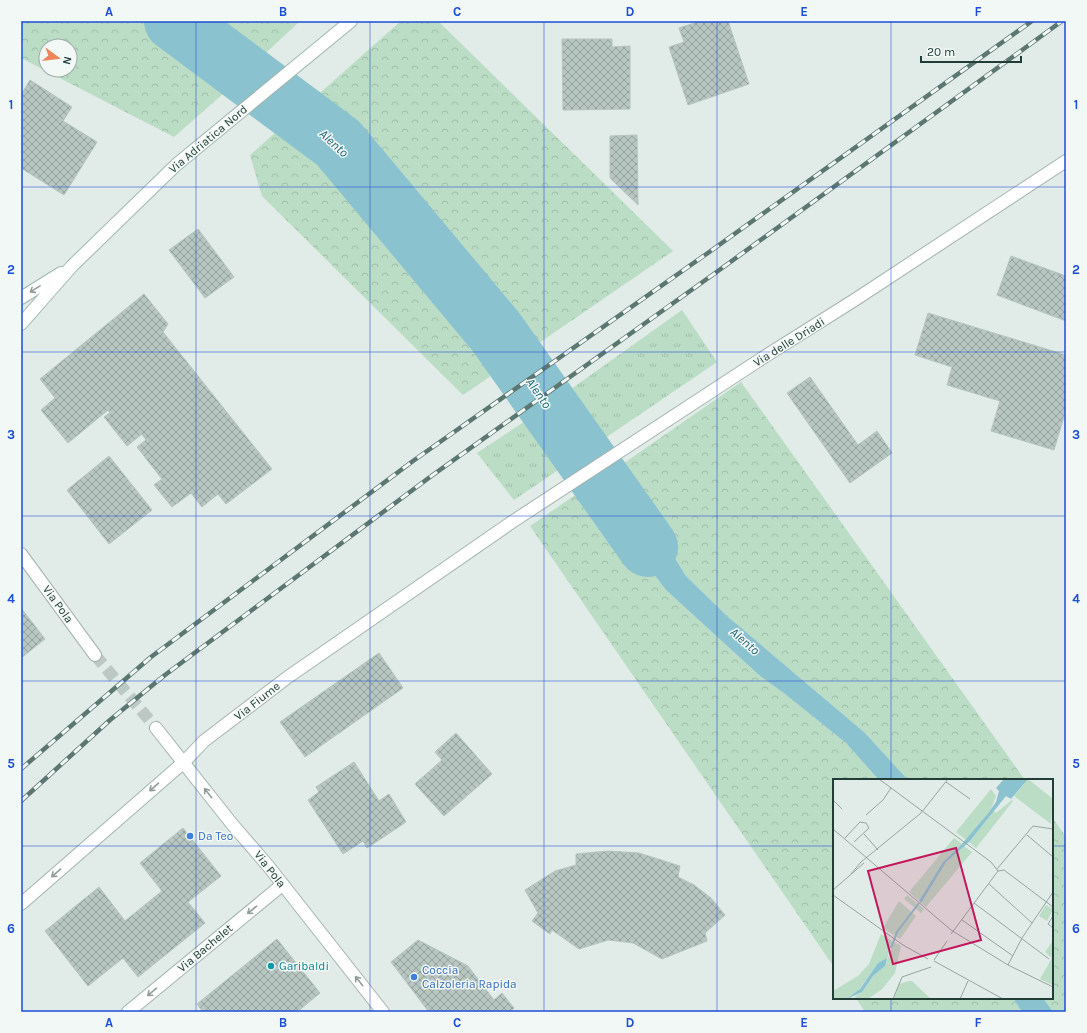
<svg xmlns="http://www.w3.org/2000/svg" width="1087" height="1033" viewBox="0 0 1087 1033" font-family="Karla,sans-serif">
	<defs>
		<pattern id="grass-tufts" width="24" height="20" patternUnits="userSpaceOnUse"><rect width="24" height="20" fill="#bbdcc5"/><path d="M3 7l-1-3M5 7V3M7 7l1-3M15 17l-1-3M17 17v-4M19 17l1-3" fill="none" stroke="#a0beaa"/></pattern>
		<pattern id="forest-crowns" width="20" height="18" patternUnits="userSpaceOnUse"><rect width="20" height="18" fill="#bbdcc5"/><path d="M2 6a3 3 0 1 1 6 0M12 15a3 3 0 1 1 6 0" fill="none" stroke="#a0beaa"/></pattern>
		<pattern id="building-cross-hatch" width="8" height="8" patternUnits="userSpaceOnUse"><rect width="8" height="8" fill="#b7c6c0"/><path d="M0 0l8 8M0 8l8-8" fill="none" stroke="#94a29d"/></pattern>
	</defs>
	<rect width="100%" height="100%" fill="#e1ebe7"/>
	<!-- grass -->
	<polygon fill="url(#grass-tufts)" points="682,310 717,362 514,500 477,453 536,414"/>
	<!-- forest -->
	<g fill="url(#forest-crowns)" fill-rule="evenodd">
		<path d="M21,21h138l82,57 -67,59 -153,-79zM46,46h24v24h-24z"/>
		<polygon points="194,21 300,21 256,62"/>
		<polygon points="401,21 438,21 673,251 463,395 262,196 250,155"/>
		<polygon points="741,382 1025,780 908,780 865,733 727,616 686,576 649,517 614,470"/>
		<polygon points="587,487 666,590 759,675 785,694 846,743 879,780 834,780 834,967 530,526"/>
		<polygon points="1052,817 1066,837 1066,1012 1053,1012 1043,998 1052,998"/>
		<polygon points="856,998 1013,998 1022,1012 865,1012"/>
	</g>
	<!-- water -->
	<g fill="#8ac2cf">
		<polygon points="159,21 194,21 256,62 241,78"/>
		<polygon points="567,391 580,423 595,445 570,461 536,414"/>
		<polygon points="614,470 649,517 686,576 727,616 865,733 908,780 879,780 846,743 785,694 759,675 666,590 587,487"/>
		<polygon points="1013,998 1043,998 1053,1012 1022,1012"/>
	</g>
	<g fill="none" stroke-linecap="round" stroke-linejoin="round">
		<!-- river -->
		<polyline stroke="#8ac2cf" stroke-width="60" points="174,21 338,143 496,332 648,547"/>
	</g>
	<!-- building -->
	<g fill="url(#building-cross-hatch)" stroke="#b4c5be">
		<polygon points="701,21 728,21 749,84 688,105 669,47 684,42 679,28"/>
		<polygon points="562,39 612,39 612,47 630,46 630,109 563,110"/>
		<polygon points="30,80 72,107 63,121 97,142 64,195 21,168 21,95"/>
		<polygon points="637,135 638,205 610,178 610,136"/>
		<polygon points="198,229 234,277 205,298 169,250"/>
		<polygon points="1011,256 1066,276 1066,321 997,295"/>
		<polygon points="144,294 168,324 163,332 272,469 226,504 218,494 202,507 191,493 172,507 154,485 162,479 137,447 146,440 142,434 127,446 104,417 110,413 108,410 68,443 41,410 55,398 40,379"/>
		<polygon points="928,313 1066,355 1066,410 1054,450 991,431 1000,401 947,385 952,367 915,355"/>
		<polygon points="810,377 858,445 877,431 892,453 850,483 787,393"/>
		<polygon points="109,456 152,510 109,544 67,490"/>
		<polygon points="21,608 45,639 21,658"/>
		<polygon points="379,653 403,688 305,757 280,722"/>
		<polygon points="456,733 492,774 444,816 415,784 442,760 435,752"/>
		<polygon points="354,762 379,801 389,794 406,822 367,848 363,841 343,854 308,800 319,792 316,787"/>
		<polygon points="183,828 221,876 188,902 205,923 138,977 123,958 88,986 45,931 99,887 125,921 162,891 140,863"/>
		<polygon points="608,851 639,853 680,866 678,877 694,885 711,898 725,915 705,933 707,941 662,959 633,943 608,940 579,949 552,930 550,934 532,921 538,913 525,890 555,871 576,865 576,854"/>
		<polygon points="277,939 320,993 297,1012 203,1012 197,1004"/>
		<polygon points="418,940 468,966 494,1000 502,993 514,1008 510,1012 429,1012 391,962"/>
	</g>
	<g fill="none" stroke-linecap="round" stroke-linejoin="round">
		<!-- tertiary-tunnel -->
		<polyline stroke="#bbc8c4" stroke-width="12" stroke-dasharray="12 6" stroke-linecap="butt" points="95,655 156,728"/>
		<defs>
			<g id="minor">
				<polyline points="21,904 184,762 204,741 288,677 512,522 764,357 853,301 1066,161"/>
				<polyline points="128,1012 282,885"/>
			</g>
			<g id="tertiary">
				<polyline points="21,554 95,655"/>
				<polyline points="156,728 232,824 269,867 383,1012"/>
			</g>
			<g id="secondary">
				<polyline points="21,298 61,273"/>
				<polyline points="21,324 72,266 176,165 351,21"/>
			</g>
		</defs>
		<!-- minor casing -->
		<use href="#minor" stroke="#a4b3ae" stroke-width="14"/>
		<!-- tertiary casing -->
		<use href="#tertiary" stroke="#a4b3ae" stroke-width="14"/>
		<!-- secondary casing -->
		<use href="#secondary" stroke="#a0b7b0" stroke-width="14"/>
		<!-- minor -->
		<use href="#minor" stroke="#fff" stroke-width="12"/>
		<!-- tertiary -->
		<use href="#tertiary" stroke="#fff" stroke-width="12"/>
		<!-- secondary -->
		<use href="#secondary" stroke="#fff" stroke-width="12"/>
		<defs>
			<g id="rail">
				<polyline points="21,769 151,657 413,461 705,255 1032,21"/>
				<polyline points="21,801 110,720 165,675 430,477 718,271 1062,21"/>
			</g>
		</defs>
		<!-- rail casing -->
		<use href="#rail" stroke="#5c7771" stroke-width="4.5"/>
		<!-- rail -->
		<use href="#rail" stroke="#f2f8f5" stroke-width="3" stroke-dasharray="9" stroke-linecap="butt"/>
	</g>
	<!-- one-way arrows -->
	<defs><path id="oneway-shaft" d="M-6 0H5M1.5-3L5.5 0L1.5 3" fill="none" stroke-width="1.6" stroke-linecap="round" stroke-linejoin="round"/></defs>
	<g stroke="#909e9a">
		<use href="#oneway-shaft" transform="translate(35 289) rotate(148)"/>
		<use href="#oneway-shaft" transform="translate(154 787) rotate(139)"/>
		<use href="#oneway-shaft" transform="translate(208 793) rotate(-128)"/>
		<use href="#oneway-shaft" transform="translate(56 873) rotate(139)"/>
		<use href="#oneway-shaft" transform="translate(252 910) rotate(140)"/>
		<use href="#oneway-shaft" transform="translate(359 981) rotate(-128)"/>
		<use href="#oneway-shaft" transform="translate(152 992) rotate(140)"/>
	</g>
	<!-- grid -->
	<path fill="none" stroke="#1d4ed8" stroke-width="1" stroke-opacity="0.55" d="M196,21v991M370,21v991M544,21v991M717,21v991M891,21v759M21,187h1045M21,352h1045M21,516h1045M21,681h1045M21,846h813M1052,846h14M891,998v14"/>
	<!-- markers -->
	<g fill="#3f7fe0" stroke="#f2f8f5" stroke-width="1.5">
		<circle cx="190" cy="836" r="4"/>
		<circle cx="414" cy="977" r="4"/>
	</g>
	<circle fill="#0f9aa8" stroke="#f2f8f5" stroke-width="1.5" cx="271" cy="966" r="4"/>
	<g text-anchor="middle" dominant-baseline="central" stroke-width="3" stroke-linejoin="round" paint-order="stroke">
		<!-- street labels -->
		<g font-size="12" fill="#223c36" stroke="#f2f8f5">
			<text transform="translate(208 139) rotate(-40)">Via Adriatica Nord</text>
			<text transform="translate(789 342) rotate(-32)">Via delle Driadi</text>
			<text transform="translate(58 604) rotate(54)">Via Pola</text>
			<text transform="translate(257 701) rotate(-38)">Via Fiume</text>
			<text transform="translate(270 869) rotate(52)">Via Pola</text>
			<text transform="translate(205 948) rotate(-40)">Via Bachelet</text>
		</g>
		<!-- shop labels -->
		<g font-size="12" fill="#366cbe" stroke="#f2f8f5" text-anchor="start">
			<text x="198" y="836">Da Teo</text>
			<text x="422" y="970">Coccia<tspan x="422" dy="14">Calzoleria Rapida</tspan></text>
		</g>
		<!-- culture labels -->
		<g font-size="12" fill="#0d838f" stroke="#f2f8f5" text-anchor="start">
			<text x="279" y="966">Garibaldi</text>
		</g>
		<!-- water labels -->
		<g font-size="13" font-style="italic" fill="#1e6476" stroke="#f2f8f5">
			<text transform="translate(334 143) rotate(43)">Alento</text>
			<text transform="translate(539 393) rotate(55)">Alento</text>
			<text transform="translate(745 641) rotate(41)">Alento</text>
		</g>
	</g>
	<!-- overview -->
	<g transform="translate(833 779)">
		<rect width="220" height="220" fill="#e1ebe7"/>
		<path d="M74,116l17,14 -3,4 -17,-14z" fill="#bbdcc5"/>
		<path d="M158,10l5,7 -5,13 -25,31 -10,-8zM179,21l1,1 -37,47 -7,-6 25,-31 2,2zM121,59l8,6 -19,18 -24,39 -10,-9zM131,67l8,6 -46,55 -5,-4 21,-37zM66,122l17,15 -16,23 -17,-11zM48,155l11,7 -5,17 -9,5 -20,28 -11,8h-14v-8l25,-15 11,-12zM61,163l7,4 -6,27 -13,16 -14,10h-14l2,-3 -5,3 11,-7 11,-16 12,-10z" fill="#bbdcc5"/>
		<path d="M195,0l25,20 -2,25 -37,-28zM213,126l7,4 -6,12 -8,-5zM219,163l1,1v42l-13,-6 12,-21 -7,-6zM76,202h3l19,18h-37l5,-15z" fill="#bbdcc5"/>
		<path d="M171,0h24l-17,20 -5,-3 -37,46 -23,20 -25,41 -2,-2 24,-39 19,-18 27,-32 7,-10 3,-11 -3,-3zM59,162l-7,25 -12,10 -11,16 -15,7 13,-10 18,-26 9,-5z" fill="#8ac2cf"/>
		<path fill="none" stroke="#8ac2cf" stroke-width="2" d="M58,169l6,-16 22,-29"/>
		<path fill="none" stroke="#95a5a0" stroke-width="1" d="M46,0l112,83 7,9 6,-1M113,3l24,17M0,21l9,9M33,36l17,-15 8,-12M0,50l118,101 57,35 45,22M31,55l14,16M194,56l26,22M12,59l15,-16 6,1 3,5 -15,14M164,90l36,-43 20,3M171,91l49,37M18,95l10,-12 60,-49 27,-34M156,105l43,39M0,111l31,-27M0,116l70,50 25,14M141,124l75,56M220,137l-5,8 5,4M129,141l51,36M118,155l47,-63M101,181l13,-19M101,182l69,38M175,186l14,-27 31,-46M60,220l9,-22 29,-10M127,220l8,-18"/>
		<path fill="#c2185b" fill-opacity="0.15" stroke="#c2185b" stroke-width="2" d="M123,69l25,92 -88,24 -25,-93z"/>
		<rect width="220" height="220" fill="none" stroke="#223c36" stroke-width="2"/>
	</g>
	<!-- border -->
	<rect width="1087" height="1033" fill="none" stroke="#f2f8f5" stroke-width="44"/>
	<!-- north arrow -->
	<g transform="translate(58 58) rotate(105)"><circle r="19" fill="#f2f8f5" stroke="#9fada9"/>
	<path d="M0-3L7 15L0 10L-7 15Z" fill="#ee855c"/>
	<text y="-6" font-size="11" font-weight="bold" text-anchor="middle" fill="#223c36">N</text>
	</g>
	<!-- scale -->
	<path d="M921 56v6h100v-6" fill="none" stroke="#223c36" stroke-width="2"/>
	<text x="927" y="56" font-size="12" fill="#223c36" stroke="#f2f8f5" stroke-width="3" paint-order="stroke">20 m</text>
	<rect x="22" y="22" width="1043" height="989" fill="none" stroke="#1d4ed8" stroke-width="1.5"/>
	<g font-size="13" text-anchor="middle" font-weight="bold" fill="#1d4ed8">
		<text x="109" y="16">A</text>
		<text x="283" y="16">B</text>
		<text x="457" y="16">C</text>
		<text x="630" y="16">D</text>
		<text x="804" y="16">E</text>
		<text x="978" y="16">F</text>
		<text x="11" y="109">1</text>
		<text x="1076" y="109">1</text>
		<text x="11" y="274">2</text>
		<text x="1076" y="274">2</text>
		<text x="11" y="439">3</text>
		<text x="1076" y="439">3</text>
		<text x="11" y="603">4</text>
		<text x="1076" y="603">4</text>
		<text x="11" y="768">5</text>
		<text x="1076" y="768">5</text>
		<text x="11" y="933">6</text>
		<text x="1076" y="933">6</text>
		<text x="109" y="1027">A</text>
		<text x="283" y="1027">B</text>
		<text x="457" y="1027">C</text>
		<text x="630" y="1027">D</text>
		<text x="804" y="1027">E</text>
		<text x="978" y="1027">F</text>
	</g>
</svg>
